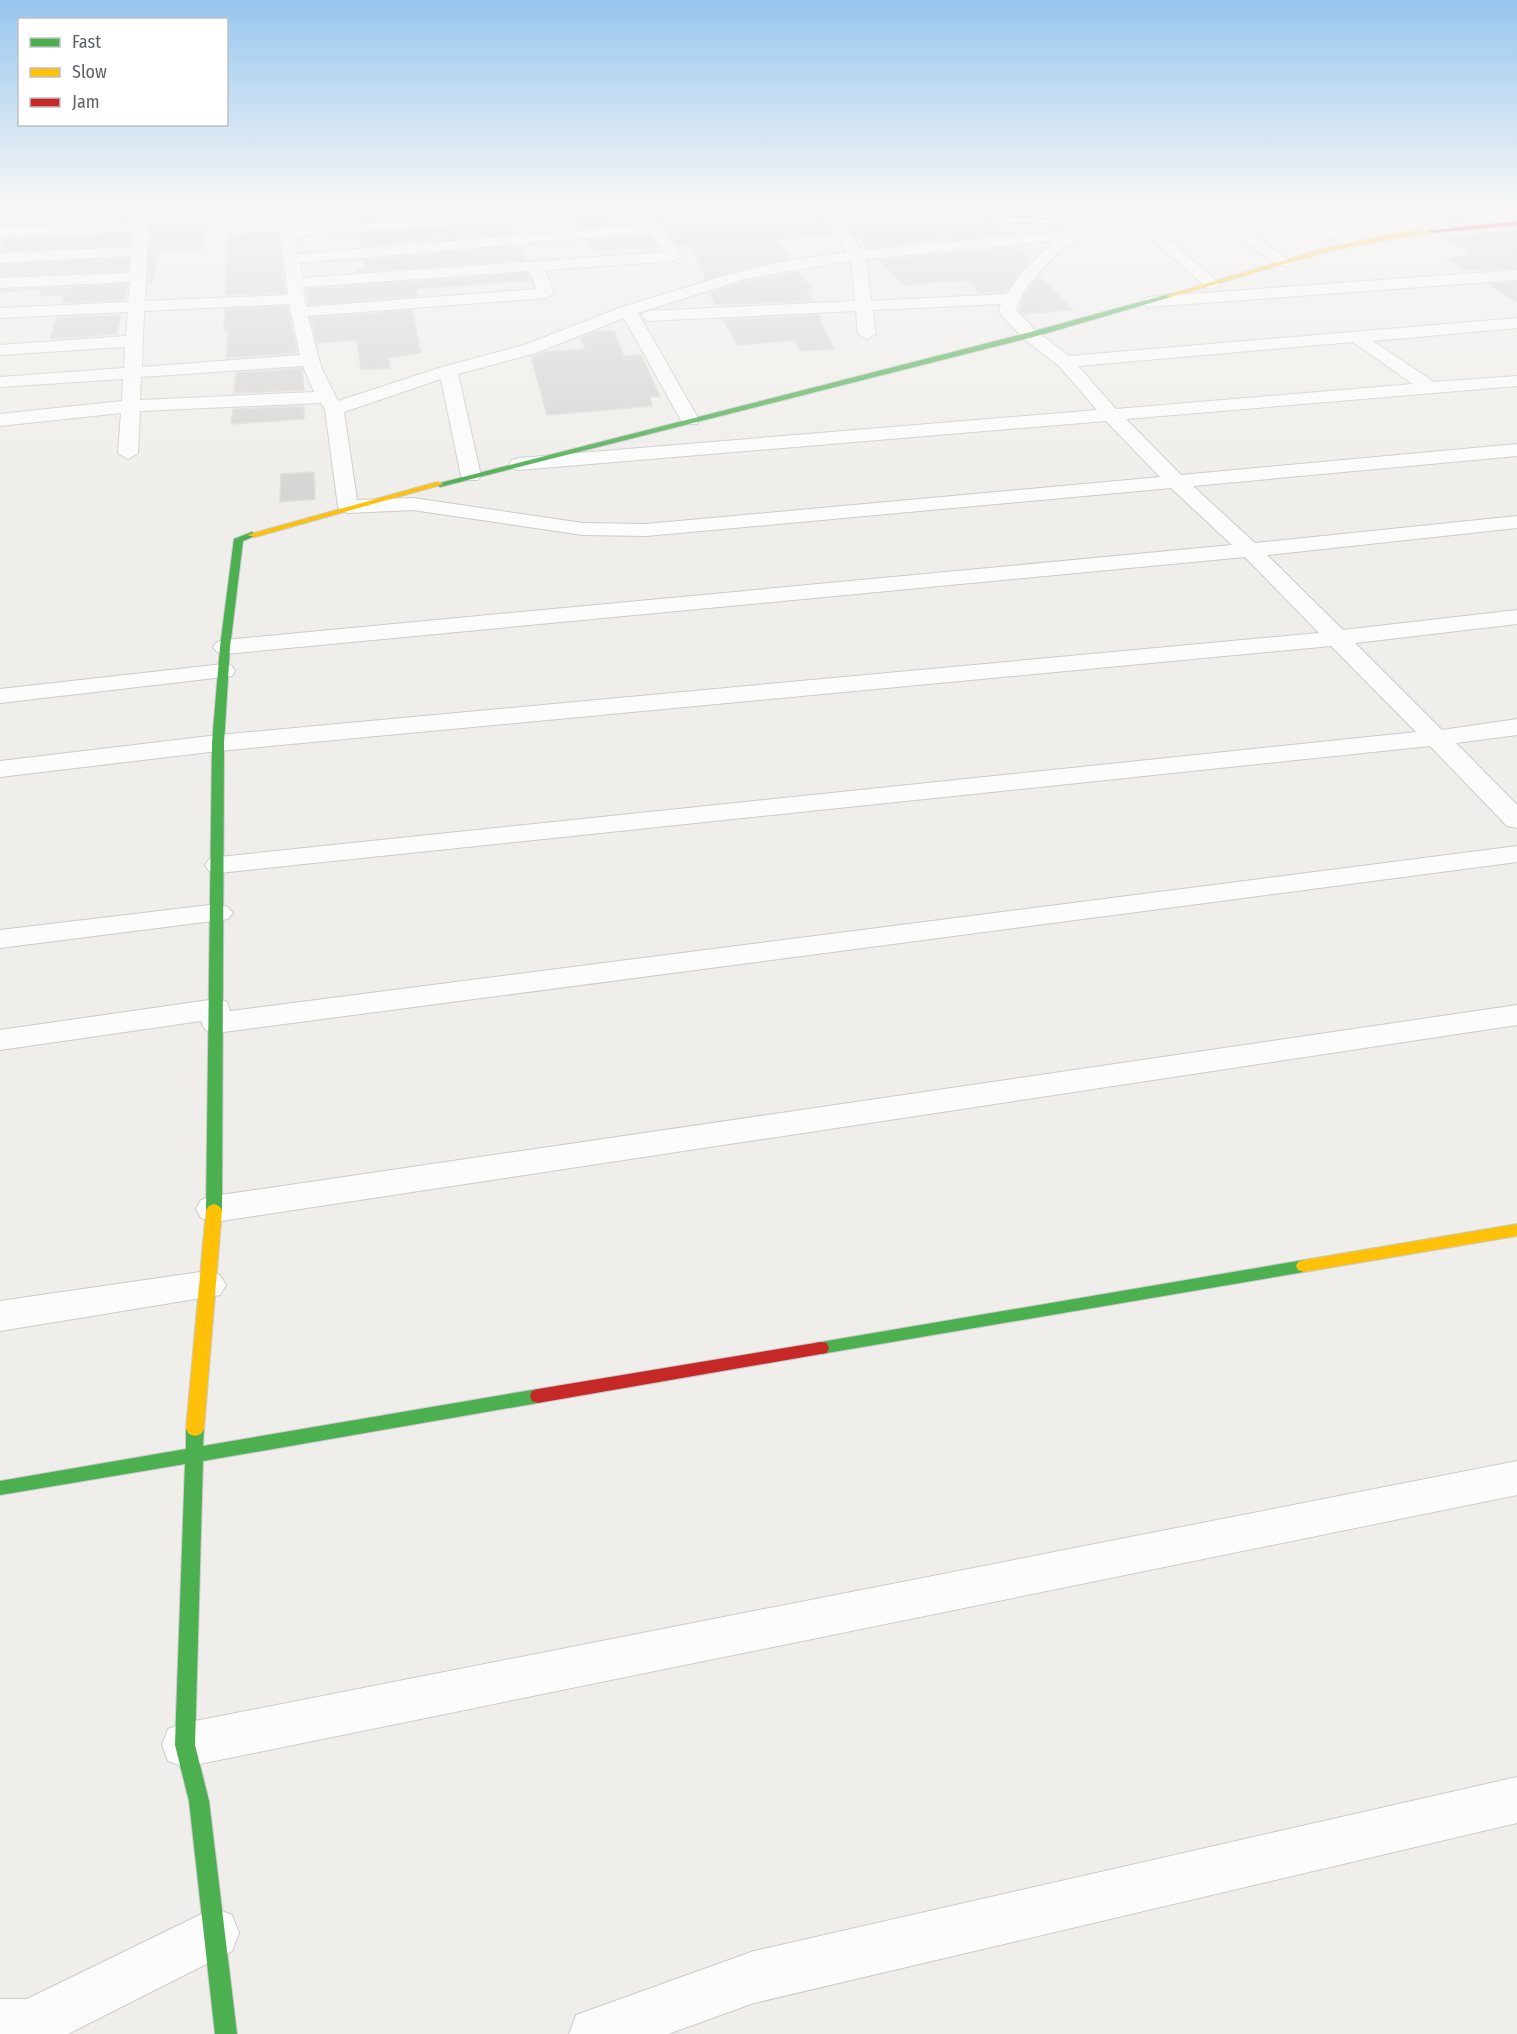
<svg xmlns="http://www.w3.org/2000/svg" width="1517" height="2034" viewBox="0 0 1517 2034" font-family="'Fira Sans Condensed',sans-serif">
	<rect width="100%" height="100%" fill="#efeeea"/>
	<!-- building -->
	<g fill="#d6d5d3" stroke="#deddd9" stroke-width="1.5">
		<polygon points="18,205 133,205 132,220 10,225"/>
		<polygon points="151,205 190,205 189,210 201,209 199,222 206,222 203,249 160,251 152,284 148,284"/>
		<polygon points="499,205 501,209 356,220 354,212"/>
		<polygon points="649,205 812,205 832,235 776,239 789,258 705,279 692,245 677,246"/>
		<polygon points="832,205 862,205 866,210 975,205 1005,234 868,247 862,240 857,240"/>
		<polygon points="1471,212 1482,219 1427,224 1415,216"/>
		<polygon points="634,213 640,223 580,228 573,218"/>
		<polygon points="507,223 513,234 361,246 358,234"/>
		<polygon points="1517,230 1517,268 1468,271 1445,258 1475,255 1444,237"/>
		<polygon points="278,232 285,293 225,295 228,235"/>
		<polygon points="131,233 130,245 0,251 5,240"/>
		<polygon points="649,235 657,247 595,251 588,241"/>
		<polygon points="519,246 525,260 357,272 357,269 365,269 363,260"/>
		<polygon points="1018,247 1031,260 1005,292 979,293 968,280 903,285 879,260"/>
		<polygon points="129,258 128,271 0,276 0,265"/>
		<polygon points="799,272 811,288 806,289 812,301 715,305 710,292 750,280"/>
		<polygon points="528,273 531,280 416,289 418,296 308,305 306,289"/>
		<polygon points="1039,276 1073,310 1023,314 1019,310 1023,298"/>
		<polygon points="1517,282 1517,302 1488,284"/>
		<polygon points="128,284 124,300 62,303 64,295 39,296 42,289 0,292 0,290"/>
		<polygon points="287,306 297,353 226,358 228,331 224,331 225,309"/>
		<polygon points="412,310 421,353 389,358 390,368 361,370 357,340 317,343 311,318"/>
		<polygon points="121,315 116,334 50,339 57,318"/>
		<polygon points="818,315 834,349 800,351 795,340 738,345 723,320"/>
		<polygon points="614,331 624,356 641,355 660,396 650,397 652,406 547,415 531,357 545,352 585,349 581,338 594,332"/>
		<polygon points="302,368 304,390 234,393 236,373"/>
		<polygon points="304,406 304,419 231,424 233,409"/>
		<polygon points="314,472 315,499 280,502 281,474"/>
	</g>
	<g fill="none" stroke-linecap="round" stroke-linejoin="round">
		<defs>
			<polygon id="lane" points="990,205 998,205 1006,218 1082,220 1086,222 1082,224 1004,222 996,219"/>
			<g id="street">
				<path d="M135,205h14l-4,96 143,-6 -11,-90h14l4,22 292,-22h59l36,51 -8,5 -129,9 9,23 -8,5 -238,18 13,51 17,34 104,-34 82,-22 98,-38 98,-30 65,-16 62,-9 -33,-47h15l33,45 203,-19 9,-10 -2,-16h14l3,13 59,3 72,63 -8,5 -6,-2 -67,-59 -53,-1c-24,26 -59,48 -70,83l20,21 33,25 448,-38v10l-144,13 61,41 83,-6v10l-391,33 55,56 336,-31v12l-324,30 62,57 262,-27v12l-250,27 76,75 174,-20v14l-162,19 87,87 75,-11v16l-61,8 61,62v23l-10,-2 -77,-80 -1211,127 -10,-2 -4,-6 4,-6 10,-2 1197,-125 -85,-86 -1113,105 -218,26v-16l218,-26 1101,-102 -74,-76 -1020,97 -8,-2 -4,-5 4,-5 8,-2 1007,-95 -61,-57 -525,48 -63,-1 -170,-25 -65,3 -7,-2 -3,-4 -13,-98 -4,-6 -181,8 -2,42 -10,6 -10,-6 3,-40 -121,13v-12l122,-13 1,-22 -123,8v-10l124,-9 1,-21 -125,8v-10l126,-9 2,-24 -128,6v-10l128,-6 2,-20 -130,6v-10l130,-5 1,-17 -131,7v-10l132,-6 1,-16 -133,7v-10l134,-6zM635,211l9,14 -346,29 -2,-18zM650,233l13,19 -361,26 -2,-15zM1055,241l-33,31 -16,22 -135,7 -5,-42zM851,261l4,40 -207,10 -8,5 8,5 208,-10 2,23 9,5 9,-5 -3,-24 128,-6 -2,7 2,4 23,24 35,27 38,44 -578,48 -7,2 -3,4 3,4 7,2 587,-49 54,56 -514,47 -63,-1 -170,-25 -56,2 -13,-88 97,-33 20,97 3,4h14l3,-4 -23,-102 78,-21 88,-35 59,106h14l2,-4 -61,-107 111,-35zM530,271l6,18 -230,18 -3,-20zM289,304l11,51 -158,12 2,-56zM1353,342l60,42 -297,25 -38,-43zM303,366l11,26 -174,8 1,-23z"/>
				<polygon points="1195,205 1212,205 1293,263 1291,266 1279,266"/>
				<polygon points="1285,205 1302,205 1358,244 1350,249 1345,247"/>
				<polygon points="1376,205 1394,205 1434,231 1431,234 1421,234"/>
				<polygon points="1464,205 1482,205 1510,224 1503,228 1498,227"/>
				<polygon points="1517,270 1517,280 1148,307 1140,302 1148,297"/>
				<polygon points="223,664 232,666 235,671 232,676 0,703 0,689"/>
				<polygon points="1517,846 1517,862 216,1033 205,1030 201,1021 0,1050 0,1030 216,999 227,1002 230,1011"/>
				<polygon points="218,904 228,907 233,913 228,919 0,948 0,930"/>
				<polygon points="1517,1005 1517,1025 214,1222 201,1218 196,1209 201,1200 214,1196"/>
				<polygon points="207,1271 220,1275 226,1285 220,1295 0,1331 0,1301"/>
				<polygon points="1517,1461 1517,1495 185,1767 168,1761 162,1745 168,1729 185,1723"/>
				<polygon points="1517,1777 1517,1823 754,2003 668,2034 569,2034 576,2015 754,1951"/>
				<polygon points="214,1908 232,1915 239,1933 232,1951 68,2034 0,2034 0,1999 27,1999"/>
			</g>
			<g id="fast">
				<polygon points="1169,294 1173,296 1171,297 1033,337 440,487 436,484 1027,333"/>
				<polygon points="252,532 257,535 243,541 230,647 224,743 222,1210 219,1214 209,1214 206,1210 212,743 220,647 234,539"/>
				<polygon points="1304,1260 1310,1262 1312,1266 1310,1270 1304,1272 821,1354 815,1353 813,1348 815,1343 821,1342"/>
				<polygon points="538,1389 544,1391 546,1396 544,1401 538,1403 203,1461 195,1745 209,1801 237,2034 215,2034 189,1801 175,1745 185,1464 0,1495 0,1481 186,1449 186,1429 189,1424 195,1422 201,1424 204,1429 203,1446"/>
			</g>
			<g id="slow">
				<polygon points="1431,229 1433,232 1333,250 1171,297 1165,296 1329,247 1398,233"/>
				<polygon points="437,482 444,484 255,537 247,535"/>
				<polygon points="214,1204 219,1206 222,1210 204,1429 201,1434 195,1436 189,1434 186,1429 206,1210 209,1206"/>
				<polygon points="1517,1224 1517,1236 1304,1272 1298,1270 1296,1266 1298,1262 1304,1260"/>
			</g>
			<g id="jam">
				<polygon points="1517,221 1517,225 1431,233 1428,231"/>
				<polygon points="821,1342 827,1343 829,1348 827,1353 821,1354 538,1403 532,1401 530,1396 532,1391 538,1389"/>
			</g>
		</defs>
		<!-- lane casing -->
		<use href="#lane" stroke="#cbcccc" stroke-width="3"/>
		<!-- street casing -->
		<use href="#street" stroke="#cbcccc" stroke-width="2"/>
		<!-- fast casing -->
		<use href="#fast" stroke="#cacacb" stroke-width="2"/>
		<!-- slow casing -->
		<use href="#slow" stroke="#cacacb" stroke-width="2"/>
		<!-- jam casing -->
		<use href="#jam" stroke="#cacacb" stroke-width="2"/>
		<!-- lane -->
		<use href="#lane" fill="#fdfcfc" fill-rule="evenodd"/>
		<!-- street -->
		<use href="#street" fill="#fdfcfc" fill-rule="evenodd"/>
		<!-- fast -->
		<use href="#fast" fill="#4caf50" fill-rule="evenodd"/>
		<!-- slow -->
		<use href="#slow" fill="#ffc107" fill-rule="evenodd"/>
		<!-- jam -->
		<use href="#jam" fill="#c62828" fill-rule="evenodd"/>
	</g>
	<!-- sky -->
	<linearGradient id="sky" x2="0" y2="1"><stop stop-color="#97c6ef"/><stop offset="0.42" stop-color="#f8f7f6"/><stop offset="1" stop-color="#f8f7f6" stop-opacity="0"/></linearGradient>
	<rect width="1517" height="490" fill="url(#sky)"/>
	<!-- legend -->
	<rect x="18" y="18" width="210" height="108" fill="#ffffff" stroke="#bfc1c3" stroke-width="1.5"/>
	<rect x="30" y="38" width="30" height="9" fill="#4caf50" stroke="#bfc1c3" stroke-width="1.5"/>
	<text x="72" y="48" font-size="18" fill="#5f6368">Fast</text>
	<rect x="30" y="68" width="30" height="9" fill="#ffc107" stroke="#bfc1c3" stroke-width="1.5"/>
	<text x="72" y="78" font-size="18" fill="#5f6368">Slow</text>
	<rect x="30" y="98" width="30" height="9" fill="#c62828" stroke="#bfc1c3" stroke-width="1.5"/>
	<text x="72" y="108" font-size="18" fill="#5f6368">Jam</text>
</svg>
